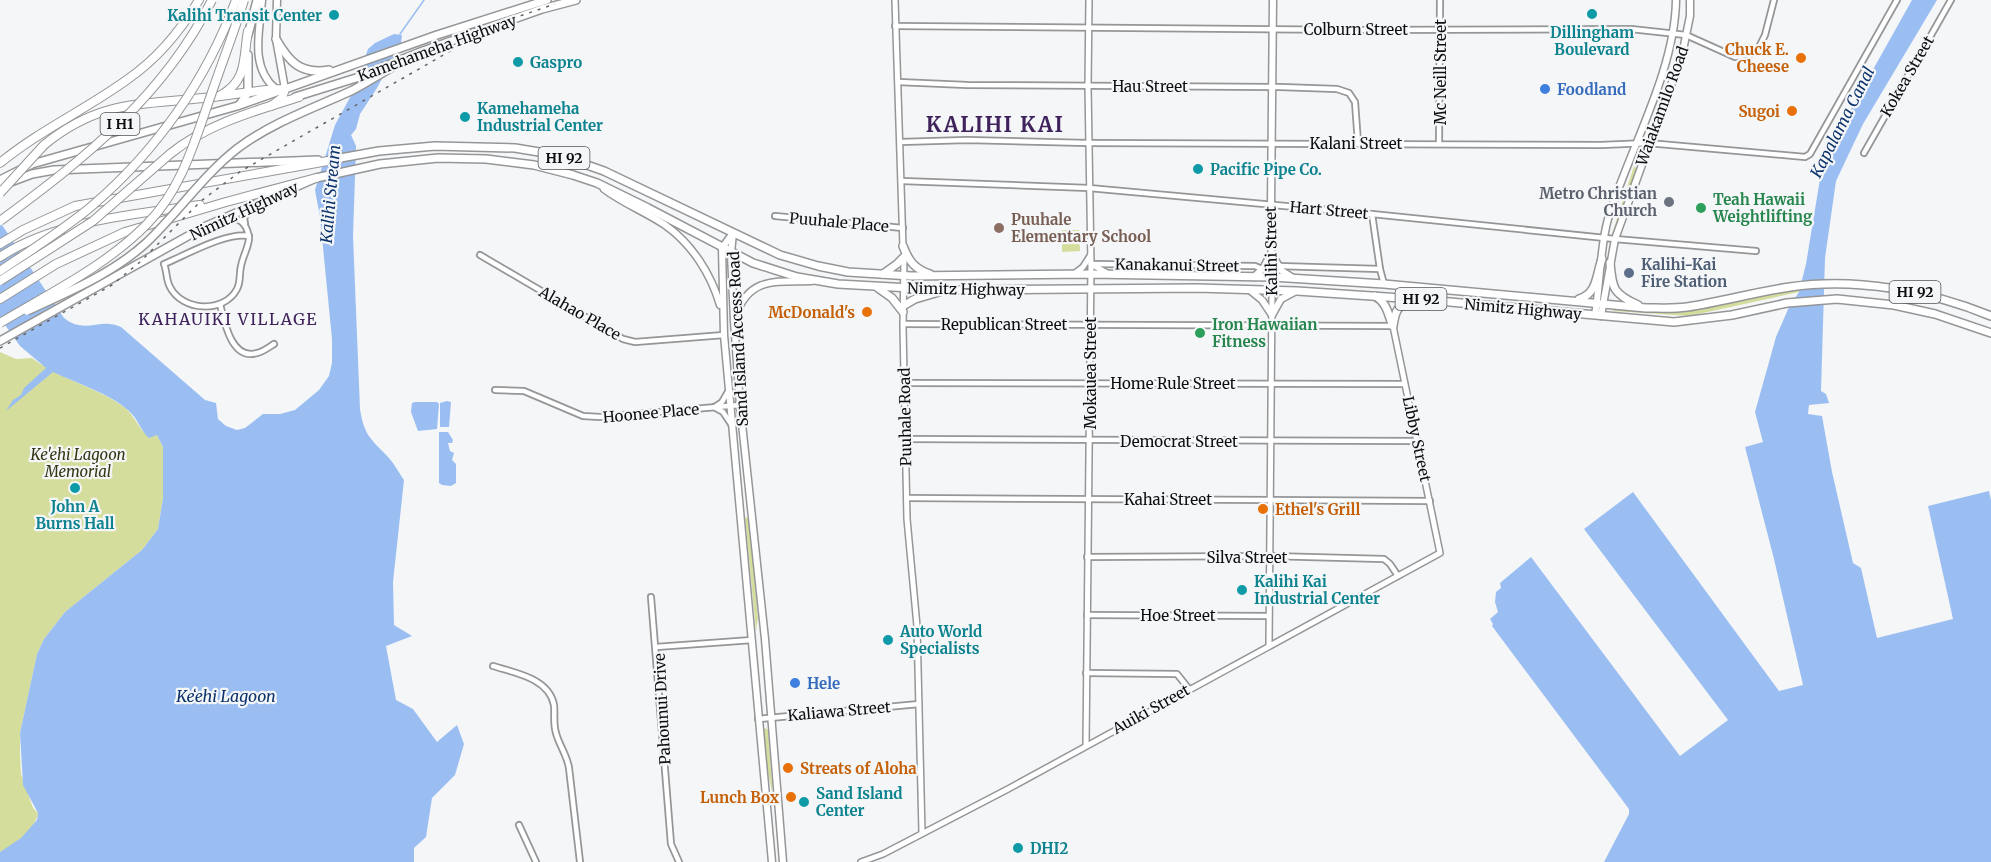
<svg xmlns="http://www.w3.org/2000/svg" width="1991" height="862" viewBox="0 0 1991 862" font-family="Merriweather,serif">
	<rect width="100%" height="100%" fill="#f4f6f8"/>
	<!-- green -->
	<g fill="#d4dd9b">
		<polygon points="1634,166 1637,169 1616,231 1612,234"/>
		<polygon points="1062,230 1079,230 1080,251 1062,252"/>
		<polygon points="1801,285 1799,292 1689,316 1613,311 1614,308 1652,312 1675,312"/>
		<path d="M0,352l16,7 16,-1c28,22 65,29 92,49 11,8 16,26 27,30l3,-2h3l6,12v51l-5,31 -16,21 -77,62 -21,27 -7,15 -17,79v22l1,19 12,34 5,5c-3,18 -23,31 -38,39z"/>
		<polygon points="745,517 749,519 758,618 756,631"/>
		<polygon points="765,728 768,730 773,797 765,757 763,730"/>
	</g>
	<!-- water -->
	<g fill="#9bbef2">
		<polygon points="1912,0 1937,0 1863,124 1836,181 1825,258 1821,391 1826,394 1829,403 1809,405 1808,414 1822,416 1832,472 1853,563 1861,568 1877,638 1953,619 1928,506 1989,491 1991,500 1991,862 1604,862 1629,814 1629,809 1492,626 1493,624 1490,619 1498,612 1495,602 1496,592 1501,588 1500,583 1531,557 1680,756 1728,720 1584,529 1633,492 1779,691 1803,685 1774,559 1745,447 1763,442 1755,412 1776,337 1789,307 1799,292 1806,264 1820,179 1847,116"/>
		<path d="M394,34l8,1 -1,8 -24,45 -17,26 -4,15 -5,6 5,11 -3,90 7,173c4,26 10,29 28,48 6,6 11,16 16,23l-11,102 1,43 18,11 -26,10 10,54 17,9 24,33 20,-17 7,19 -9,31 -23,23 -6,39 -12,11v14h-414v-10l21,-14 16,-18 1,-7 -15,-28 -3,-52 17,-79 7,-15 21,-27 77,-62 16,-21 5,-31v-51l-6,-12 -8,3c-8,-7 -11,-19 -20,-27 -18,-17 -53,-28 -76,-39l-47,39 7,-11 8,-5 3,-7 22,-20 -26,-22 -20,-28v-96l64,96c21,17 36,-1 57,9l84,73 11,3 2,16 8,7 11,4 8,-2 18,-14h17l15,-4 24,-20 10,-14 3,-13v-24l-12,-122 -5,-27 20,-65 18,-33 15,-43 7,-6z"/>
		<polygon points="447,401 451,402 449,427 440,427 440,403"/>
		<polygon points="415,402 437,402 439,404 437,429 418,431 411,412 412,403"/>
		<polygon points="439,432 448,432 453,440 452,443 448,443 450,451 454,453 452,460 456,464 456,483 451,486 442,485 439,483"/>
	</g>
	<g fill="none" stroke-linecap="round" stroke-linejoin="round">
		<!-- stream -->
		<polyline stroke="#9bbef2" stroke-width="1.5" points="400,34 424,0"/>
		<defs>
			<g id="minor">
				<polyline points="895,26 1362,30 1631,29 1686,35 1735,57 1750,54 1758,49 1765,35 1774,0"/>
				<polyline points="898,82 967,85 1280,87 1337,89 1349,93 1355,102 1358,143"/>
				<polyline points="900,142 967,140 1088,143 1601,145 1648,143 1805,157 1810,154 1897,0"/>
				<polyline points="1439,143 1440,0"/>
				<polyline points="1864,153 1951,0"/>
				<polyline points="902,181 1089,188 1372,214 1615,239 1756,251"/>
				<polyline points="1372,214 1380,269 1384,284"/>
				<polyline points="775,216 903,228"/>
				<path d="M228,218c13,-1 20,8 21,21 -1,9 -6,17 -8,27 -2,8 0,16 -4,23 -13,25 -55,22 -67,-2 -4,-7 -3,-16 -6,-23 22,-9 61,-32 85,-28"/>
				<polyline points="245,224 244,218 251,208"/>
				<polyline points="480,255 623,339 635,342 724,335"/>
				<polyline points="1092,264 1255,266 1262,269"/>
				<polyline points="1278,266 1380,269"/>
				<path d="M220,304c4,16 11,57 37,49 6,-1 12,-6 17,-9"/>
				<polyline points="903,324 1393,326"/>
				<polyline points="905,383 1405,384"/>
				<polyline points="495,390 524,391 583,416 600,417 740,405"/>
				<polyline points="716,406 722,402 729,390"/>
				<polyline points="714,407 723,412 731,424"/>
				<polyline points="906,439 1417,441"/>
				<polyline points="907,498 1430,501"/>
				<polyline points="1087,557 1270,556 1384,559 1390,564 1398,576"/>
				<polyline points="651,597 671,844 679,862"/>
				<polyline points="1087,615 1269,616"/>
				<polyline points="656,647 752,640"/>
				<path d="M493,666c22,7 56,12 61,39 1,9 -1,19 2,28 3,12 11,22 13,35l11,94"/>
				<polyline points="1086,673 1177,674 1189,689"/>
				<polyline points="758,719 919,704"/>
				<polyline points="519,825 536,862"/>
			</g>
			<g id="tertiary">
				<polyline points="895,0 903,247"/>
				<polyline points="904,257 903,327 907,519 917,626 922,833"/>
				<polyline points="1091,264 1107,273"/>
				<polyline points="1074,274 1083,267 1090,256"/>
				<polyline points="1269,645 1272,291"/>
				<polyline points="1086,745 1091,264 1088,86 1089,0"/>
				<polyline points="861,862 883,854 1008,789 1440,553 1393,326"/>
			</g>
			<g id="secondary">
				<path d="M262,0c-2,30 -13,67 14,89"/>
				<polyline points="277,0 276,39 285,89"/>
				<path d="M604,189c20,15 42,23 61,36 27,19 46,49 55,80"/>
				<polyline points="733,233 722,248 724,335 772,862"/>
				<polyline points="733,233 731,253 734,321 740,405 765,639 783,862"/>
				<polyline points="1272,255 1282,271 1293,278"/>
				<polyline points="1254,277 1264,267 1270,255"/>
				<polyline points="1251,291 1262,300 1272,315"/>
				<polyline points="1272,291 1271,206 1273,0"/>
				<polyline points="1272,315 1281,299 1296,291"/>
				<path d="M1595,315c5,-29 5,-69 13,-96 21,-69 67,-147 68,-219"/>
				<polyline points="1601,316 1615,239 1682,55 1690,16 1690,0"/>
				<path d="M735,317c14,-41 41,-35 77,-36"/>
			</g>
			<g id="primary">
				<polyline points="248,35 257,0"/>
				<path d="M276,39c13,23 25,36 53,31"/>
				<polyline points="295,97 356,78 423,51 542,9 576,0"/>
				<polyline points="240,104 248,93 248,55"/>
				<path d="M335,159l44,-8 56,-5 80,2 24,4 31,7 34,12 176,84 38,11 30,6 63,4 179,-2 182,3 112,7 262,24c13,0 27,1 41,-1 34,-5 68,-15 103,-20 66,-10 140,4 201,29"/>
				<polyline points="0,180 32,164 237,106 437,35 547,0"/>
				<polyline points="0,186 32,174 54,170 318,160"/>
				<path d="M903,246c6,16 12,23 27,28"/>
				<path d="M1610,263c2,25 3,31 28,42"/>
				<polyline points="883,274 897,264 904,257"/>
				<polyline points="878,288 892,298 903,312"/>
				<path d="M1375,296c11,6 13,17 17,28"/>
				<path d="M1579,299c19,-6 17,-24 23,-40"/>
				<polyline points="903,306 915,299 939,292"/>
				<path d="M1393,326c2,-14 4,-21 19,-26"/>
				<polyline points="0,341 204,227 316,178 380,164 438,158 486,159 534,165 573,175 597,183 648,208 753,263 797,277 838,284 947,290 1197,288 1297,291 1416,299 1674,322 1732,315 1787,303 1837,299 1894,305 1935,314 1991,333"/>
			</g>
			<g id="motorway">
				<path d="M221,95c27,-15 22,-37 27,-64"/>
				<path d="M44,145c54,-44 93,-40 159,-47 27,-2 55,-9 82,-9l-3,9 -11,8"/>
				<path d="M170,154c37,-30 84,-43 129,-57"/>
				<path d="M0,163c40,-33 87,-54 128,-84 29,-20 53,-49 71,-79"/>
				<polyline points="0,244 23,230 75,206 339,159"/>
				<path d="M0,257c54,-36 136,-43 200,-52"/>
				<polyline points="0,299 56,264 125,232 226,202 316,178"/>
			</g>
		</defs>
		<!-- minor casing -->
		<use href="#minor" stroke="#949698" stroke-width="8"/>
		<!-- tertiary casing -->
		<use href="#tertiary" stroke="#949698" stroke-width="8"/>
		<!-- secondary casing -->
		<use href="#secondary" stroke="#949698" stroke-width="9"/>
		<!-- primary casing -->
		<use href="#primary" stroke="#949698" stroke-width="10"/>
		<!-- motorway casing -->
		<use href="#motorway" stroke="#949698" stroke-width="10"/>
		<!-- minor -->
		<use href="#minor" stroke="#fff" stroke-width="4.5"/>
		<!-- tertiary -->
		<use href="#tertiary" stroke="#fff" stroke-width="5"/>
		<!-- secondary -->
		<use href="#secondary" stroke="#fff" stroke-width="6"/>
		<!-- primary -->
		<use href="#primary" stroke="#fff" stroke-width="7"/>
		<!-- motorway -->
		<use href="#motorway" stroke="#fff" stroke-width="8"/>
		<!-- rail -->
		<polyline stroke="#646567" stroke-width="1.5" stroke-dasharray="3 6" stroke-linecap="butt" points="0,348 112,285 140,262 201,201 241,171 473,38 520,16 555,4"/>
		<defs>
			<path id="primary-bridge" d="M27,311c41,-19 85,-37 119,-68 32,-30 57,-68 92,-95 35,-26 76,-40 115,-58 15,-8 29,-17 43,-25"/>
			<g id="motorway-bridge">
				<polyline points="0,193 44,145"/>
				<path d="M0,221c85,-63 163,-124 212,-221"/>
				<path d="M0,271c31,-21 65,-42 93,-66 64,-55 114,-126 143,-205"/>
				<polyline points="0,281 93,221 170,154"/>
				<path d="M0,323c50,-30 106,-57 147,-99 35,-35 48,-84 64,-129 11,-32 23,-63 33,-95"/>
			</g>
		</defs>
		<!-- primary-bridge casing -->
		<use href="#primary-bridge" stroke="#949698" stroke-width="10" stroke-linecap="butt"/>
		<!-- motorway-bridge casing -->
		<use href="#motorway-bridge" stroke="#949698" stroke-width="10" stroke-linecap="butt"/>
		<!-- primary-bridge -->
		<use href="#primary-bridge" stroke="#fff" stroke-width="7"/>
		<!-- motorway-bridge -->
		<use href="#motorway-bridge" stroke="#fff" stroke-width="8"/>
	</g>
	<!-- markers -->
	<g fill="#0f9aa8" stroke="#f4f6f8" stroke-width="2">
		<circle cx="1592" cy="14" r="6"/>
		<circle cx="334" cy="15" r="6"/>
		<circle cx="518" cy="62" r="6"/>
		<circle cx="465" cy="117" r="6"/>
		<circle cx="1198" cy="169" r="6"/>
		<circle cx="75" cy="488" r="6"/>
		<circle cx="1242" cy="590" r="6"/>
		<circle cx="888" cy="640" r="6"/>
		<circle cx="804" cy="802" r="6"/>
		<circle cx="1018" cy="848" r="6"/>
	</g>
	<g fill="#e8710a" stroke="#f4f6f8" stroke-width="2">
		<circle cx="1801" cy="58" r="6"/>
		<circle cx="1792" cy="111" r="6"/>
		<circle cx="867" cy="312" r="6"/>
		<circle cx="1263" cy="509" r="6"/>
		<circle cx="788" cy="768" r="6"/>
		<circle cx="791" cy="797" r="6"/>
	</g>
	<g fill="#3f7fe0" stroke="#f4f6f8" stroke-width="2">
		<circle cx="1545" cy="89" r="6"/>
		<circle cx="795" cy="683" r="6"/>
	</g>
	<circle fill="#6b7280" stroke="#f4f6f8" stroke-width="2" cx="1669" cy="202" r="6"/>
	<g fill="#2e9e5b" stroke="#f4f6f8" stroke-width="2">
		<circle cx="1701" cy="208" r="6"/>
		<circle cx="1200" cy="333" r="6"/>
	</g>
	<circle fill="#8d6e63" stroke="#f4f6f8" stroke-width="2" cx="999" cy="228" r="6"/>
	<circle fill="#5c6f8a" stroke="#f4f6f8" stroke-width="2" cx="1629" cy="273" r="6"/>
	<g text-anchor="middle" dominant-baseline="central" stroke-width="4.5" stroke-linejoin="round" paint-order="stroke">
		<!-- shield labels -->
		<g fill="#f4f6f8" stroke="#525455" stroke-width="1.5">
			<rect x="100.5" y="113" width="39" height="22" rx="4.5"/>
			<rect x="538.5" y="147" width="51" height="22" rx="4.5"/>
			<rect x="1889.5" y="281" width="51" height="22" rx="4.5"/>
			<rect x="1395.5" y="288" width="51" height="22" rx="4.5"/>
		</g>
		<g font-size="14" font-weight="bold" fill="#0d0e0f">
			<text x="120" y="124">I H1</text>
			<text x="564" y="158">HI 92</text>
			<text x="1915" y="292">HI 92</text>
			<text x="1421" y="299">HI 92</text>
		</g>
		<!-- culture labels -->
		<g font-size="15" font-weight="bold" fill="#0d838f" stroke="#f4f6f8" text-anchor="start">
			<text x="322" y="15" text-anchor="end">Kalihi Transit Center</text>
			<text x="1592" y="32" text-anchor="middle">Dillingham<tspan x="1592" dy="17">Boulevard</tspan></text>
			<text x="530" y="62">Gaspro</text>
			<text x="477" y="108">Kamehameha<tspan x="477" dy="17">Industrial Center</tspan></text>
			<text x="1210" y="169">Pacific Pipe Co.</text>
			<text x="75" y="506" text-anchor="middle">John A<tspan x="75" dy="17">Burns Hall</tspan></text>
			<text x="1254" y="581">Kalihi Kai<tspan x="1254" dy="17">Industrial Center</tspan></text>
			<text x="900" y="631">Auto World<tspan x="900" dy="17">Specialists</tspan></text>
			<text x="816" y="793">Sand Island<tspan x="816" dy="17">Center</tspan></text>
			<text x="1030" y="848">DHI2</text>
		</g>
		<!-- street labels -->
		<g font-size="15" fill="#0d0e0f" stroke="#f4f6f8">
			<text x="1356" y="29">Colburn Street</text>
			<text transform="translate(437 48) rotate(-20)">Kamehameha Highway</text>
			<text transform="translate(1440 72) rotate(-90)">Mc Neill Street</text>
			<text transform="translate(1907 76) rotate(-60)">Kokea Street</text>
			<text x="1150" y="86">Hau Street</text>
			<text transform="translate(1662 106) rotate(-70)">Waiakamilo Road</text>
			<text x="1356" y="143">Kalani Street</text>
			<text transform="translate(1329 210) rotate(5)">Hart Street</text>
			<text transform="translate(244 211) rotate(-25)">Nimitz Highway</text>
			<text transform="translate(839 222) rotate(5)">Puuhale Place</text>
			<text transform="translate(1271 251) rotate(-91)">Kalihi Street</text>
			<text transform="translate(1177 265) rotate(1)">Kanakanui Street</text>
			<text transform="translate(966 289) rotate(1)">Nimitz Highway</text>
			<text transform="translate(1523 309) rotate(5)">Nimitz Highway</text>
			<text transform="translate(580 313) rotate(30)">Alahao Place</text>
			<text x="1004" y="324">Republican Street</text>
			<text transform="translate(738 339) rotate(-93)">Sand Island Access Road</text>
			<text transform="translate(1090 373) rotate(-90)">Mokauea Street</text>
			<text x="1173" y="383">Home Rule Street</text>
			<text transform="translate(651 413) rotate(-5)">Hoonee Place</text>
			<text transform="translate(905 417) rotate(-91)">Puuhale Road</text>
			<text transform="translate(1417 439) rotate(78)">Libby Street</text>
			<text x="1179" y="441">Democrat Street</text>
			<text x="1168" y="499">Kahai Street</text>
			<text x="1247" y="557">Silva Street</text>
			<text x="1178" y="615">Hoe Street</text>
			<text transform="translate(662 709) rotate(-93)">Pahounui Drive</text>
			<text transform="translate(1151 709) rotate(-29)">Auiki Street</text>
			<text transform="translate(839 711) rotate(-5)">Kaliawa Street</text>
		</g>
		<!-- food labels -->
		<g font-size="15" font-weight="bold" fill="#c56008" stroke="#f4f6f8" text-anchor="end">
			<text x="1789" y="49">Chuck E.<tspan x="1789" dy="17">Cheese</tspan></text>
			<text x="1780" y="111">Sugoi</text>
			<text x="855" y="312">McDonald's</text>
			<text x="1275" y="509" text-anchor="start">Ethel's Grill</text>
			<text x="800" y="768" text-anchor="start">Streats of Aloha</text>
			<text x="779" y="797">Lunch Box</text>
		</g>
		<!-- shop labels -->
		<g font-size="15" font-weight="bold" fill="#366cbe" stroke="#f4f6f8" text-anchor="start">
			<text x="1557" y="89">Foodland</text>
			<text x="807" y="683">Hele</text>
		</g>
		<!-- worship labels -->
		<g font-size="15" font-weight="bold" fill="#5b616d" stroke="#f4f6f8" text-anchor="end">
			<text x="1657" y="193">Metro Christian<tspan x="1657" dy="17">Church</tspan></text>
		</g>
		<!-- leisure labels -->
		<g font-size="15" font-weight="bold" fill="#27864d" stroke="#f4f6f8" text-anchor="start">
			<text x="1713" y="199">Teah Hawaii<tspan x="1713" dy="17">Weightlifting</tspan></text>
			<text x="1212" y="324">Iron Hawaiian<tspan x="1212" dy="17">Fitness</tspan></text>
		</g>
		<!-- education labels -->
		<g font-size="15" font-weight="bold" fill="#785e54" stroke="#f4f6f8" text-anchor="start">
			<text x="1011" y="219">Puuhale<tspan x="1011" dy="17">Elementary School</tspan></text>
		</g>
		<!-- service labels -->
		<g font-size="15" font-weight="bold" fill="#4e5e75" stroke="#f4f6f8" text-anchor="start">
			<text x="1641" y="264">Kalihi-Kai<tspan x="1641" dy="17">Fire Station</tspan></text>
		</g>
		<!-- park labels -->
		<g font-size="15" font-style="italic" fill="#323613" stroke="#f4f6f8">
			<text x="78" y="454">Ke'ehi Lagoon<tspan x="78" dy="17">Memorial</tspan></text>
		</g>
		<!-- water labels -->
		<g font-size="16" font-style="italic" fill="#0c336c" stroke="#f4f6f8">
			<text transform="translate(1842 122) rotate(-63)">Kapalama Canal</text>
			<text transform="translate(330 194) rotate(-85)">Kalihi Stream</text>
			<text x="226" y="696">Keʻehi Lagoon</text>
		</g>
		<!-- neighbourhood labels -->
		<g font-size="16" letter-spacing="1.5" fill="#3f225b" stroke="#f4f6f8">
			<text x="228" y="319">KAHAUIKI VILLAGE</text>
		</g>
		<!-- district labels -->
		<g font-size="21" font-weight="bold" letter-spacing="1.5" fill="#3f225b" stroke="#f4f6f8">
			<text x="995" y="124">KALIHI KAI</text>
		</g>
	</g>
</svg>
